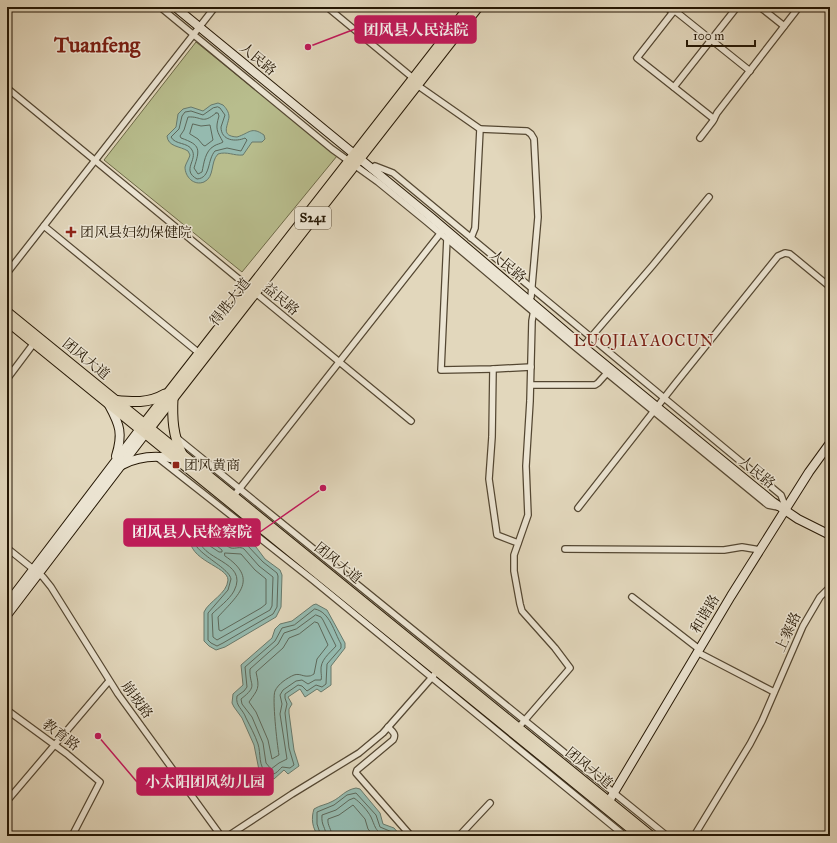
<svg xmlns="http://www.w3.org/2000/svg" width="837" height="843" viewBox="0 0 837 843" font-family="'IM FELL Great Primer','Noto Serif SC',serif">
	<rect width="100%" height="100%" fill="#e2d7bc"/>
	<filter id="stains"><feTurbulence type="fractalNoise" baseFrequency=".005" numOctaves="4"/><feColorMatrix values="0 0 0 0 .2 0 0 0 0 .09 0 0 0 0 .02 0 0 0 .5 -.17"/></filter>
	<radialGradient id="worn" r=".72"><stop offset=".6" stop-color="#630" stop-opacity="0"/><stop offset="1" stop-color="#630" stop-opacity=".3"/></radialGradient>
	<!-- green -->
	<polygon fill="#b8bd8d" stroke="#6e6a48" points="196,42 337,156 242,272 104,160"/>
	<!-- water -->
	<g fill="#95baaf" stroke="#68796b">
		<path d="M218,103l5,2c3,3 6,7 6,12 -1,9 -9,19 8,20 13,-4 14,-11 27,-2l1,4 -3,3h-10l-9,13c-9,1 -16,-4 -25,-1 -8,8 -3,23 -14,28 -10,4 -19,-5 -19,-15 1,-4 4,-8 5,-12l-2,-4c-8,-5 -20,-4 -21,-15l9,-9 2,-13 5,-5 8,-2 12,4 8,-6z"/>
		<path d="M208,521l4,1 21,17 8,-1 8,3 7,6 9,12 15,11 2,5 -1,32 -5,10 -51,30 -9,3 -7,-4 -5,-5v-29c5,-11 23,-18 24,-32 0,-14 -41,-19 -38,-44 2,-9 10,-13 18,-15z"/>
		<polygon points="316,604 327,610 345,643 345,648 331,666 331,685 321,692 317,689 305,697 300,689 288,697 292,704 289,709 289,713 294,750 299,766 288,774 284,770 274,779 265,776 259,770 254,745 242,718 234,707 232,703 233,694 243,685 241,665 272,638 275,629 280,624 292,621 313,605"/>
		<path d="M356,788l4,1 20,24 3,11 11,4 7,8h-82c-7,-7 -8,-18 -5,-27 6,-4 12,-4 19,-8 8,-4 12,-11 23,-13z"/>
	</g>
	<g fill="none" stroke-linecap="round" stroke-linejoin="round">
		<!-- shore -->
		<g stroke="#5d685a" stroke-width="1">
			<path d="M218,107l2,1 5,7c-1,4 -3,8 -4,12 0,14 15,15 24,11l2,2 -6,11 -14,-3 -12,3c-8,9 -4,27 -18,28 -16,-9 1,-19 -5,-29 -4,-8 -17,-5 -21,-13l8,-8 3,-13 3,-4 6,-1 12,4 10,-7z"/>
			<path d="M216,113h2l1,3c-4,13 -2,15 4,26 -3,2 -6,2 -9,4 -9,5 -10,17 -12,26l-4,2 -4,-6c6,-19 7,-23 -13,-30l-1,-2 4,-6 4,-13c14,-1 14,8 28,-4z"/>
			<polygon points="193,124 201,126 210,125 213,140 205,146 203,145 198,139 190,134"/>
			<path d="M206,526h5l21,17 9,-1 6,3 16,17 14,11 1,3 -1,31 -4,7 -50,29 -6,3 -6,-3 -3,-3v-27l20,-23 3,-11c-3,-16 -63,-35 -25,-53z"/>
			<path d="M207,531h2c6,4 16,15 22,17 5,1 9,-2 13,1l15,17 14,11 -1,29 -2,4 -53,30 -4,-3 -1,-23c7,-7 17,-14 22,-23 16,-31 -37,-30 -35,-55z"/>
			<polygon points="207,538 222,550 222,552 219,552 210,546 206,541"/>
			<path d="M225,553l16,1 14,16 11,9v25l-5,4 -40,23 -2,-1 -1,-13c21,-23 41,-38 7,-61z"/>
			<path d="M315,609c15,3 19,23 26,35v4l-14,16 -1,20 -4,3 -6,-2 -9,6 -5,-5 -4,-1 -13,9v4l2,6 -2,9 4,35 5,17 -4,3 -8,-1c-4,4 -8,10 -15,6 -9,-6 -6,-20 -9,-29 -3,-9 -8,-18 -12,-26 -3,-9 -11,-12 -9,-22l7,-5 3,-4 -2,-20 30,-26 7,-13 12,-3z"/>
			<path d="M316,615l5,2 2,3 13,26c-7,8 -16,14 -15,25 0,3 1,6 0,9h-6l-7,4 -6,-4 -6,1 -13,9 -3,5 2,9 -2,10 7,45 -8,4 -8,6 -5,-6 -3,-20 -11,-26 -10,-13 -1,-5c18,-14 8,-13 9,-30l28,-25 6,-11 12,-4z"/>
			<path d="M315,622l3,1 10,22 -11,14 -3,15c-2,1 -3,2 -5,2 -6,1 -9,-3 -15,-1 -7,3 -16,9 -19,16 -3,7 2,53 4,64l-7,4 -4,-19 -12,-28 -7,-10c9,-13 11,-13 7,-30l27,-24 6,-10 10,-4z"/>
			<polyline points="321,836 317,824 317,812 334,805 347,795 356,793 376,815 380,827 392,832 396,836"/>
			<path d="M326,836c0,-9 -5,-10 -4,-21l14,-5 13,-10 5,-2c6,4 14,13 17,19 5,11 4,16 18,19"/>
			<path d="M332,836c0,-6 -5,-11 -4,-17l11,-4 14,-10 12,14 3,10 6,7"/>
		</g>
		<defs>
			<g id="street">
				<polyline points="160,7 332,149 378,182 427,222 575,347 768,505 778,507"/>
				<polyline points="327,7 413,78"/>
				<polyline points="666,7 673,12"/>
				<polyline points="677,7 637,58 714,119"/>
				<polyline points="760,7 784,26"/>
				<polyline points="674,10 750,71"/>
				<polyline points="417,85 480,129 475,228 471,238"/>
				<polyline points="674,87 737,7"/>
				<polyline points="7,88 411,421"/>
				<polyline points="480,129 527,131 531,134 534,139 538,217 531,297"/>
				<polyline points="700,138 713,121 717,113 799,7"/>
				<polyline points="375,166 393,173 781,495 784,503"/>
				<polyline points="44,226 199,353"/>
				<polyline points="447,238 441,370 493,369 531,367"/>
				<polyline points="7,273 215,7"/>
				<polyline points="586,343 653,265 709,197"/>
				<polyline points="493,369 492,437 489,479 497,535 518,543"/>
				<polyline points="7,379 34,343"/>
				<polyline points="531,385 595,385 598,383 607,373"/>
				<polyline points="177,438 667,836"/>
				<polyline points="157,457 313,580 625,836"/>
				<polyline points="233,497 443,230"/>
				<polyline points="578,508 675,384 778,256 785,253 790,254 830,287"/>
				<polyline points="7,548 43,577 51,587 118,694 221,836"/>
				<polyline points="565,549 724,550 742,547 760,550"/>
				<polyline points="632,597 699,649"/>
				<polyline points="697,652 774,692"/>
				<polyline points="7,710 67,754 100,782 72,836"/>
				<path d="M388,727c4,4 9,7 5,13l-36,30 -1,3 55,63"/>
				<polyline points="518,728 570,668 555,648 522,611 520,604 514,571 514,555 528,515 526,466 530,401 532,321 534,310"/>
				<polyline points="7,801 109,681"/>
				<polyline points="228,836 292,794 359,753 383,733 434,675"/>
				<polyline points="459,836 490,803"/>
				<polyline points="694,836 750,744 762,721 803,626 820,597 830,587"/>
			</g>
			<g id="secondary">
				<polyline points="175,7 432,218 580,344 773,502 798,519 830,535"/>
				<path d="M109,405c11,20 14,29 7,51"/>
				<path d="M122,465c17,-9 35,-10 54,-6"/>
				<polyline points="7,604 143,425"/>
				<polyline points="7,615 148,430"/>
				<polyline points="609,801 731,596 809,472 830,443"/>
			</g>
			<g id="primary">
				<polyline points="7,312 651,836"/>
				<polyline points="7,321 640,836"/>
				<path d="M173,398c-1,20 0,38 9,56"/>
				<path d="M114,400c18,2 34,4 51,-6"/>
				<polyline points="144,424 469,7"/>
				<polyline points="149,429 478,7"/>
			</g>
		</defs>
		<!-- street casing -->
		<use href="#street" stroke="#544732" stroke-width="8"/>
		<!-- secondary casing -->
		<use href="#secondary" stroke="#251704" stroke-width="10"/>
		<!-- primary casing -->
		<use href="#primary" stroke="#251704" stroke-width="11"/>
		<!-- street -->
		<use href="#street" stroke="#ece5d3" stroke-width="5.5"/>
		<!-- secondary -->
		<use href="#secondary" stroke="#ece5d3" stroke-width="8"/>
		<!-- primary -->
		<use href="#primary" stroke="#e2d7bc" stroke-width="9"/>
	</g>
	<!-- markers -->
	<g fill="#8f2418" stroke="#ece5d3" stroke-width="1.5">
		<path d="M69 226h4v4h4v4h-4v4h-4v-4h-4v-4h4z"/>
		<rect x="172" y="461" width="8" height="8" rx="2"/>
	</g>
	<g text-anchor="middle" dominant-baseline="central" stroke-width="3" stroke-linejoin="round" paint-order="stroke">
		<!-- shield labels -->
		<rect fill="#ece5d3" stroke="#615542" stroke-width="1" x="295" y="207" width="36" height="22" rx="3"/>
		<g font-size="13" font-weight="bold" fill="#251704">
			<text x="313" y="218">S241</text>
		</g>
		<!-- street labels -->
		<g font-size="14" fill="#251704" stroke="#ece5d3">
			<text transform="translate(258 59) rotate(40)">人民路</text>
			<text transform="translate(508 266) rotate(40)">人民路</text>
			<text transform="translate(281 299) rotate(40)">益民路</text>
			<text transform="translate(230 302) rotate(-52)">得胜大道</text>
			<text transform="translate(86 359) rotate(39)">团风大道</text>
			<text transform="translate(757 472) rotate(40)">人民路</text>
			<text transform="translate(338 563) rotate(39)">团风大道</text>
			<text transform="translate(705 614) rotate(-59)">和谐路</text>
			<text transform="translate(788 632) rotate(-65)">上寨路</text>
			<text transform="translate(137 700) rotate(54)">崩坡路</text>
			<text transform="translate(61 735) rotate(37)">教育路</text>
			<text transform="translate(589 768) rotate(39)">团风大道</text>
		</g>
		<!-- poi labels -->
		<g font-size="14" fill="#251704" stroke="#ece5d3" text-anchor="start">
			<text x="80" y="232">团风县妇幼保健院</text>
			<text x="184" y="465">团风黄商</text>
		</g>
		<!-- quarter labels -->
		<g font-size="16" letter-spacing="1" fill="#7a1f14" stroke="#ece5d3">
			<text x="644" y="340">LUOJIAYAOCUN</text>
		</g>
		<!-- town labels -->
		<g font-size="22" font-weight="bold" fill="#7a1f14" stroke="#ece5d3">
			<text x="97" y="44">Tuanfeng</text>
		</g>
	</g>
	<!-- callouts -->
	<path fill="none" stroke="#c2185b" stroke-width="1.5" d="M308 47L355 29M323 488L260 532M98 736L137 782"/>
	<g fill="#c2185b" stroke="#ece5d3" stroke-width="1.5">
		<circle cx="308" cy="47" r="4"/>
		<circle cx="323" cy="488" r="4"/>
		<circle cx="98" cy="736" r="4"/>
	</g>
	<g fill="#c2185b" stroke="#c2185b" stroke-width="1.5">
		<rect x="355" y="16" width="121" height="27" rx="4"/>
		<rect x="124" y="519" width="136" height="27" rx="4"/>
		<rect x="137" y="768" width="136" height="27" rx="4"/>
	</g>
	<g font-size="15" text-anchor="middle" font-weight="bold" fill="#fff">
		<text x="416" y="35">团风县人民法院</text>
		<text x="192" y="537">团风县人民检察院</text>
		<text x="205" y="787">小太阳团风幼儿园</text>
	</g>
	<!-- margin -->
	<rect width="837" height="843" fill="none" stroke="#e2d7bc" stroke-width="24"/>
	<rect x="8" y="8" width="821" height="827" fill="none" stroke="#251704" stroke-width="2"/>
	<rect x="12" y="12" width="813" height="819" fill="none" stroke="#251704"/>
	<!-- scale -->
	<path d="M687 40v6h68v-6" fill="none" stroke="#251704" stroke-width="2"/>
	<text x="693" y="40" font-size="12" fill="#251704" stroke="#ece5d3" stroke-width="3" paint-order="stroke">100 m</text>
	<rect width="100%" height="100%" filter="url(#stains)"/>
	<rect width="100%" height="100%" fill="url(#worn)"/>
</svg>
